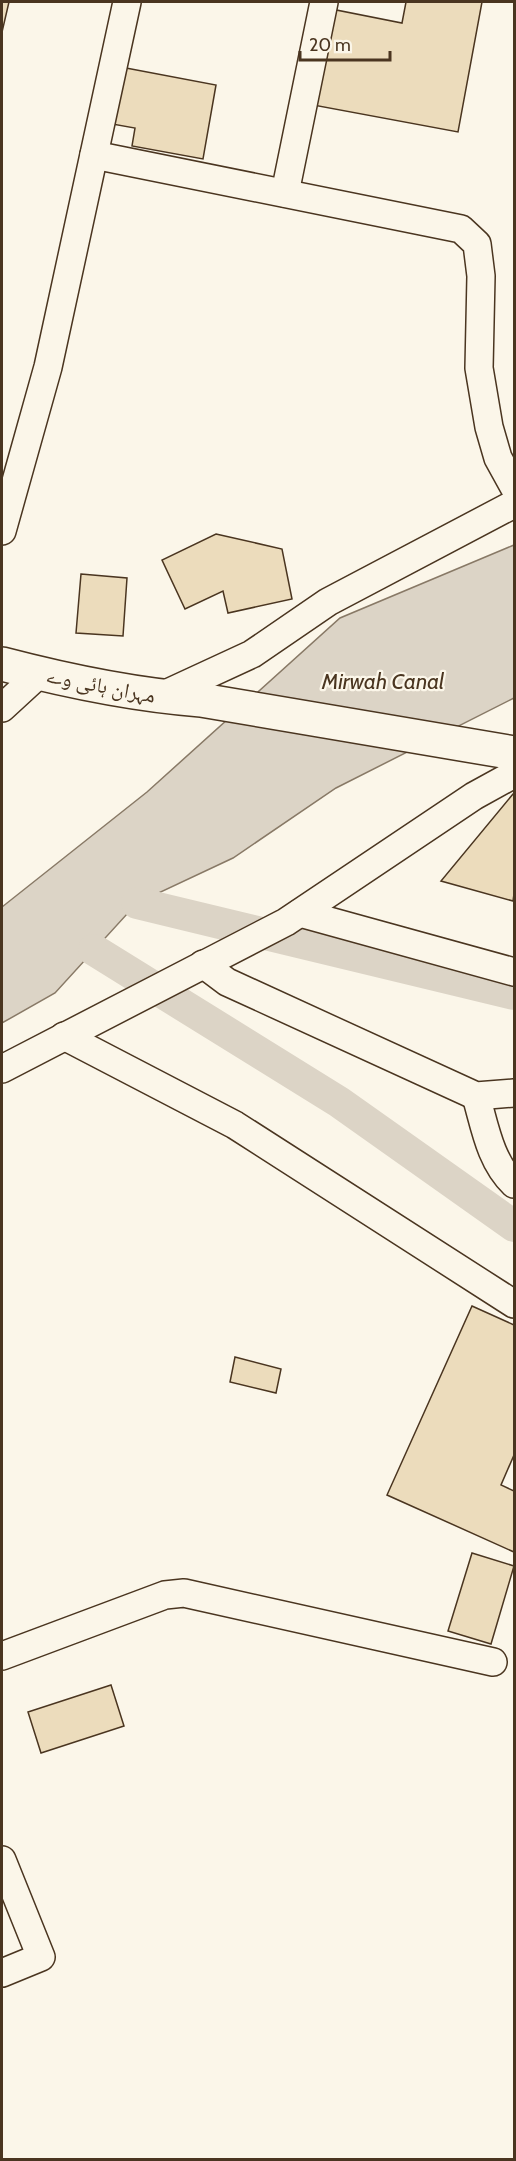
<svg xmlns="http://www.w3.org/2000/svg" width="516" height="2161" viewBox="0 0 516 2161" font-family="Cabin,'Noto Naskh Arabic',sans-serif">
	<rect width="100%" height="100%" fill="#fbf6e9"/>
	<!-- water -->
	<polygon fill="#dcd4c6" stroke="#887966" stroke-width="1.5" points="514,545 514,698 336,788 233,858 137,903 55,993 2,1023 2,907 147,792 340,618"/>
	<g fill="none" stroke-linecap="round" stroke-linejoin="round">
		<!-- canal -->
		<g stroke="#dcd4c6" stroke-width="32">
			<polyline points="137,903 514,994"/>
			<polyline points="94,950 339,1102 514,1226"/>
		</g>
	</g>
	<!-- building -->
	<g fill="#ecdcbc" stroke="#4a3520" stroke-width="1.5">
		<polygon points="2,2 9,2 2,32"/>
		<polygon points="406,2 482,2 458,132 313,105 331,9 402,23"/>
		<polygon points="126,68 216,85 203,159 132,146 135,128 112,124"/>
		<polygon points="216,534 282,549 292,599 228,613 223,591 185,609 162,560"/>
		<polygon points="81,574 127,578 123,636 76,633"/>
		<polygon points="513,794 514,794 514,894 513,901 441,881"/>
		<polygon points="472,1306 514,1325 514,1455 501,1485 514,1491 514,1552 387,1495"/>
		<polygon points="235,1357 281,1369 276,1393 230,1382"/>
		<polygon points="472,1553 514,1566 491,1644 448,1631"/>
		<polygon points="111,1685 124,1726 41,1753 28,1712"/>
	</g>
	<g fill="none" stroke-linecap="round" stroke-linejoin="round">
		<defs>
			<g id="minor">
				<polyline points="94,155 461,229 477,244 481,276 479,368 489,427 498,458 514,487"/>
				<polyline points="285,193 324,2"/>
				<polyline points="2,531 48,367 127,2"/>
				<polyline points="159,697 252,654 328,602 514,504"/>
				<polyline points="2,708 39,674"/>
				<polyline points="300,913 514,972"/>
				<polyline points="203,964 227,982 476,1096 514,1093"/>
				<polyline points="64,1036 235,1125 514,1304"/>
				<polyline points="2,1069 286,922 474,796 514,774"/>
				<path d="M476,1096c9,31 14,65 38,88"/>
				<polyline points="2,1656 165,1595 184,1593 493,1662"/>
				<polyline points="2,1860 41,1957 2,1973"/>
			</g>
			<path id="primary" d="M2,664c65,17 132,31 199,36l313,53"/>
		</defs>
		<!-- minor casing -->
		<use href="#minor" stroke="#4a3520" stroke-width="30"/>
		<!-- primary casing -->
		<use href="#primary" stroke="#4a3520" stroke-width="36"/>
		<!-- minor -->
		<use href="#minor" stroke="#fbf6e9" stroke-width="27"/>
		<!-- primary -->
		<use href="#primary" stroke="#fbf6e9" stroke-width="33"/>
	</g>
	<g text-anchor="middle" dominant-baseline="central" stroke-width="4.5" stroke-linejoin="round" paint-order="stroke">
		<!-- street labels -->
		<g font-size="21" fill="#4a3520" stroke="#fbf6e9">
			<text transform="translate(101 685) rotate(11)">مہران ہائی وے</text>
		</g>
		<!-- water labels -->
		<g font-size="22" font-style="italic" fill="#4a3520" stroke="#fbf6e9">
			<text x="383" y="681">Mirwah Canal</text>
		</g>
	</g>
	<!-- border -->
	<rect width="516" height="2161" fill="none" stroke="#4a3520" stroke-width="6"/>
	<!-- scale -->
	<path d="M300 51v9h90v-9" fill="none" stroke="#4a3520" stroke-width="3"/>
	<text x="309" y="51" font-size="18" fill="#4a3520" stroke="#fbf6e9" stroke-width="4.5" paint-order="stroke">20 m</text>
</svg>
